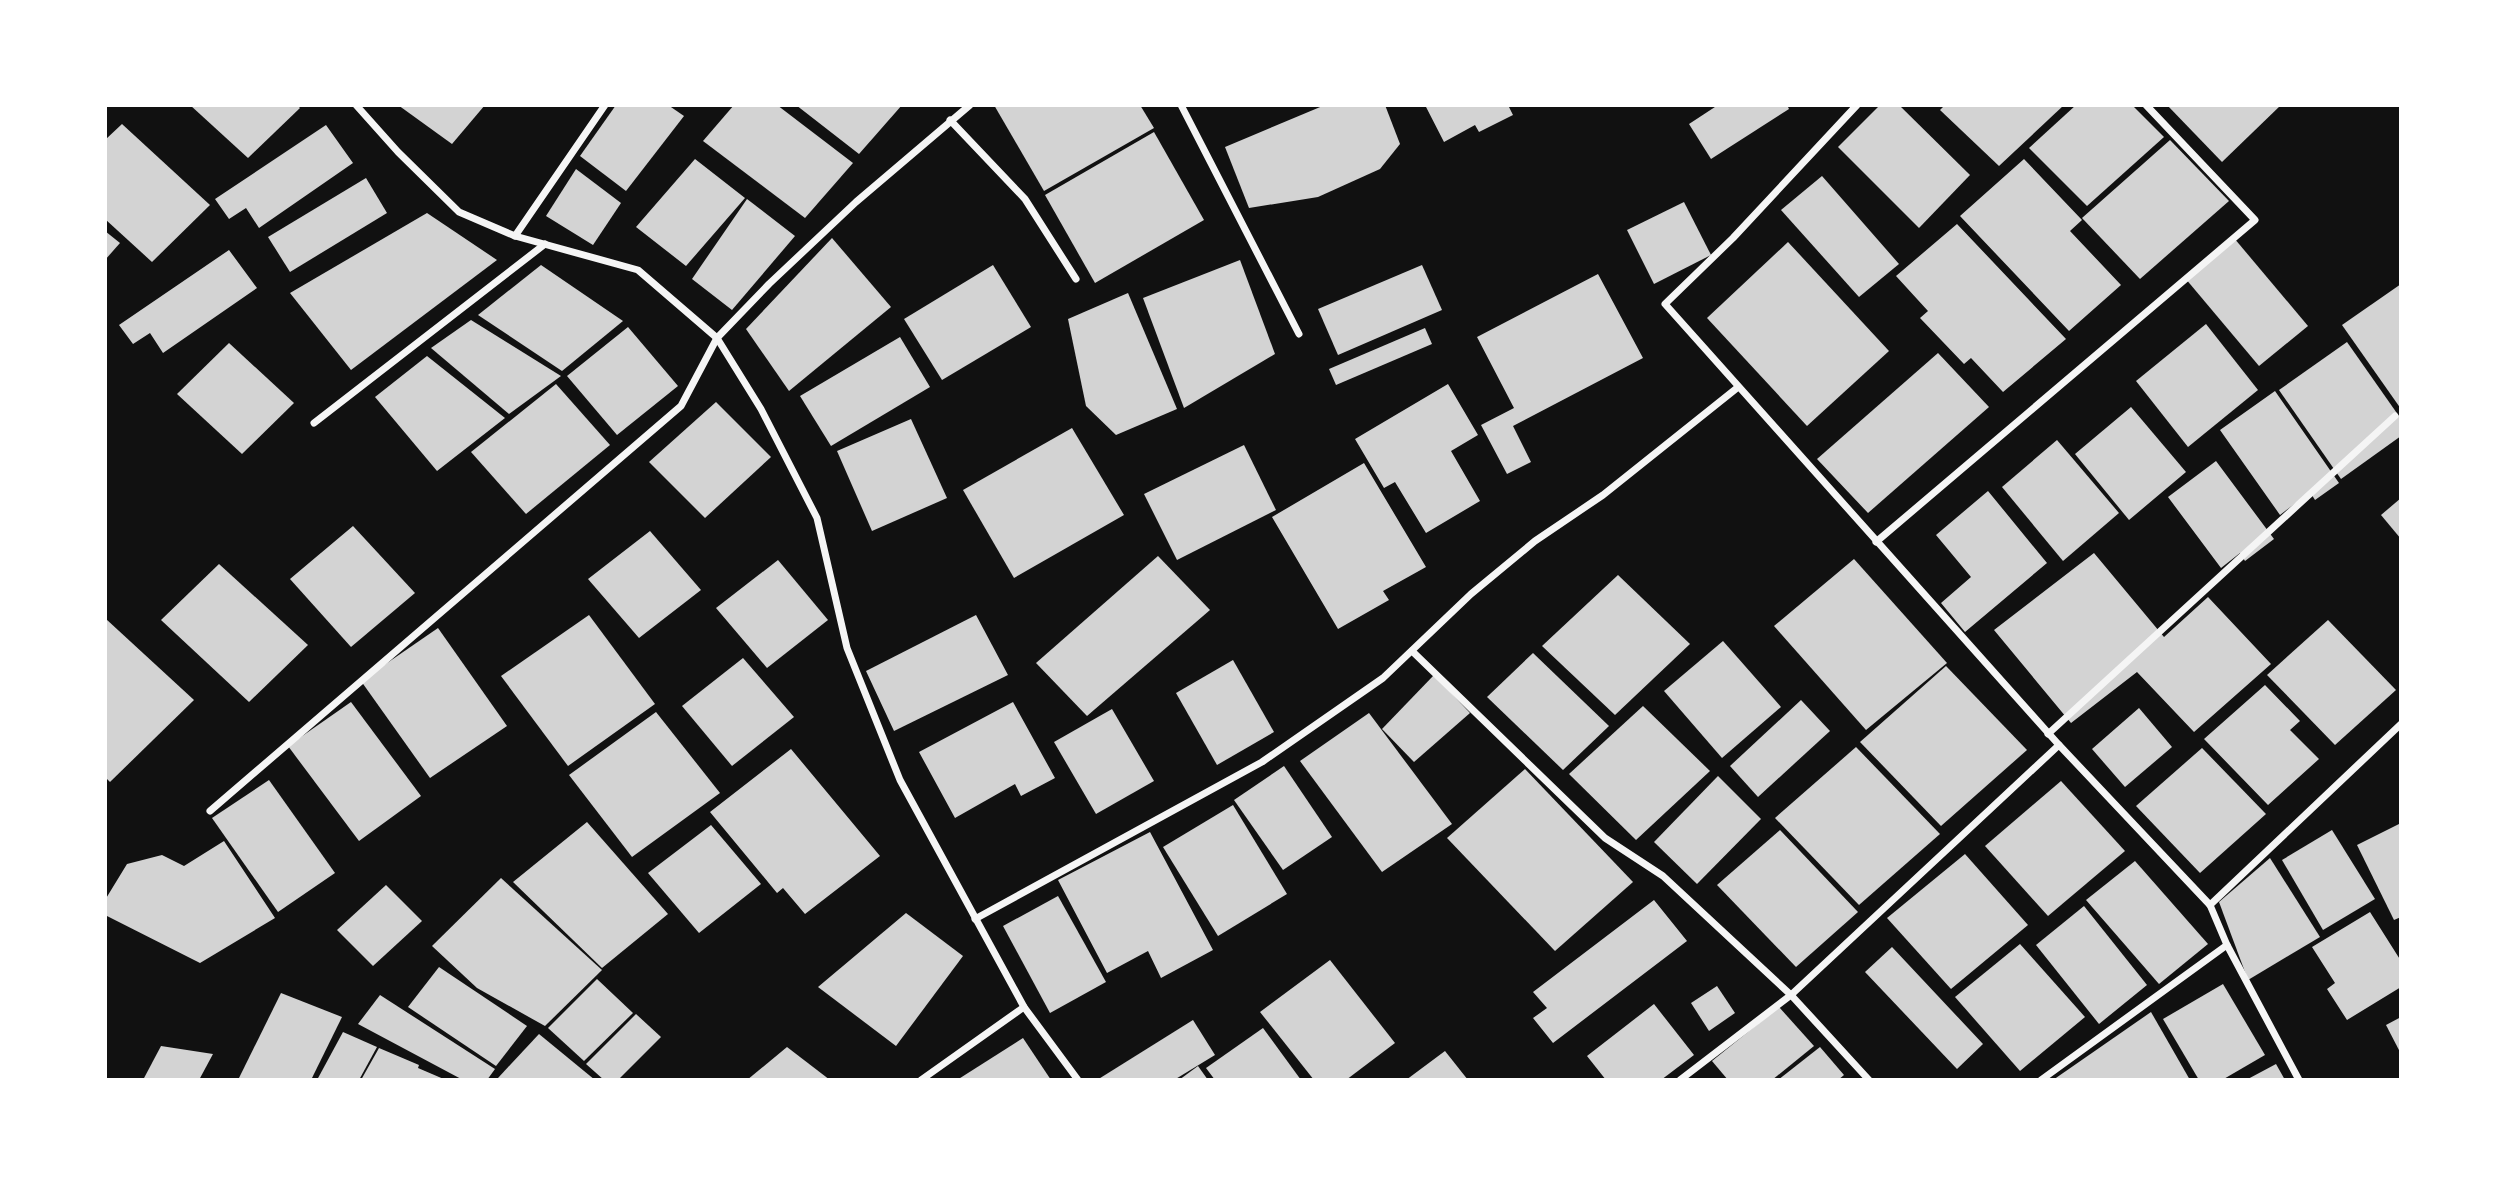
<svg xmlns="http://www.w3.org/2000/svg" width="2506" height="1185" viewBox="0 0 2506 1185" font-family="'Open Sans',sans-serif">
	<rect width="100%" height="100%" fill="#111"/>
	<!-- building -->
	<g fill="#d3d3d3">
		<polygon points="190,105 297,105 300,108 248,158"/>
		<polygon points="398,105 485,105 452,144"/>
		<polygon points="616,105 668,105 684,116 626,191 580,156"/>
		<polygon points="734,105 777,105 853,163 805,218 703,141"/>
		<polygon points="796,105 902,105 859,154"/>
		<polygon points="994,105 1140,105 1154,128 1044,191"/>
		<polygon points="1325,105 1385,105 1400,144 1380,169 1318,197 1249,208 1225,147"/>
		<polygon points="1425,105 1508,105 1513,115 1479,132 1475,125 1444,142"/>
		<polygon points="1718,105 1787,105 1789,109 1711,159 1689,124"/>
		<polygon points="1880,105 1899,105 1970,175 1919,228 1838,147"/>
		<polygon points="1945,105 2064,105 1999,166 1940,110"/>
		<polygon points="2076,105 2132,105 2164,137 2087,206 2029,148"/>
		<polygon points="2167,105 2281,105 2222,162"/>
		<polygon points="122,124 210,205 152,262 105,219 105,140"/>
		<polygon points="326,125 353,163 259,228 246,208 229,219 215,199"/>
		<polygon points="1154,132 1204,220 1095,283 1045,195"/>
		<polygon points="2170,140 2229,201 2140,279 2082,218"/>
		<polygon points="695,159 745,198 686,266 636,227"/>
		<polygon points="2024,159 2082,220 2070,231 2121,285 2069,331 1960,216"/>
		<polygon points="576,169 621,203 593,245 546,216"/>
		<polygon points="1822,176 1899,264 1859,297 1781,210"/>
		<polygon points="366,178 387,213 290,272 268,237"/>
		<polygon points="747,199 795,236 732,310 692,279"/>
		<polygon points="1684,202 1711,255 1654,284 1627,230"/>
		<polygon points="427,213 497,260 351,370 290,293"/>
		<polygon points="1957,224 2066,339 2003,392 1971,358 1964,364 1920,318 1928,311 1896,276"/>
		<polygon points="105,231 120,243 105,260"/>
		<polygon points="832,238 891,307 789,391 746,329"/>
		<polygon points="2234,238 2308,326 2259,366 2185,278"/>
		<polygon points="1788,242 1889,351 1807,426 1707,318"/>
		<polygon points="229,250 257,288 163,353 150,333 133,344 119,325"/>
		<polygon points="1240,260 1275,354 1184,408 1143,298"/>
		<polygon points="541,265 623,321 562,371 478,315"/>
		<polygon points="993,265 1031,327 942,380 904,319"/>
		<polygon points="1422,265 1442,310 1338,355 1318,309"/>
		<polygon points="1598,274 1643,358 1513,426 1531,462 1507,474 1481,425 1514,408 1477,337"/>
		<polygon points="2401,284 2401,409 2342,325"/>
		<polygon points="1128,293 1177,409 1116,435 1086,406 1068,319"/>
		<polygon points="471,320 561,376 509,414 431,348"/>
		<polygon points="2206,324 2258,390 2188,447 2136,381"/>
		<polygon points="628,327 678,386 617,435 567,376"/>
		<polygon points="1425,328 1432,344 1336,385 1329,369"/>
		<polygon points="900,337 930,387 831,446 800,396"/>
		<polygon points="2347,342 2401,419 2401,436 2341,479 2279,390"/>
		<polygon points="229,343 294,403 242,454 177,394"/>
		<polygon points="1938,353 1989,407 1868,513 1817,459"/>
		<polygon points="427,356 505,418 437,471 375,397"/>
		<polygon points="556,384 610,445 526,514 471,452"/>
		<polygon points="1448,384 1478,435 1451,451 1480,501 1426,533 1395,482 1384,488 1355,439"/>
		<polygon points="2275,391 2339,483 2315,500 2310,492 2280,515 2220,430"/>
		<polygon points="716,402 771,457 705,518 649,462"/>
		<polygon points="2131,407 2186,472 2129,520 2075,454"/>
		<polygon points="911,419 947,498 872,531 837,451"/>
		<polygon points="1072,428 1124,515 1014,578 963,490"/>
		<polygon points="2057,440 2119,513 2063,561 2002,487"/>
		<polygon points="1244,445 1276,510 1177,560 1144,494"/>
		<polygon points="2216,461 2274,539 2245,561 2240,553 2221,568 2168,497"/>
		<polygon points="1364,463 1426,567 1383,591 1389,600 1338,629 1272,517"/>
		<polygon points="1988,491 2047,563 1965,632 1941,603 1971,577 1936,535"/>
		<polygon points="2401,498 2401,539 2381,515"/>
		<polygon points="353,526 415,593 351,647 290,579"/>
		<polygon points="650,531 701,590 639,638 588,579"/>
		<polygon points="2094,553 2164,637 2208,597 2271,664 2194,732 2137,672 2071,723 1994,630"/>
		<polygon points="1158,556 1210,610 1087,716 1036,663"/>
		<polygon points="1854,559 1947,663 1866,730 1774,626"/>
		<polygon points="778,560 828,620 767,668 716,608"/>
		<polygon points="219,564 308,645 249,702 161,620"/>
		<polygon points="1618,575 1690,644 1615,715 1542,646"/>
		<polygon points="589,615 655,704 568,766 501,676"/>
		<polygon points="976,615 1008,675 894,731 866,671"/>
		<polygon points="106,619 194,700 110,782 105,777"/>
		<polygon points="2328,620 2396,690 2335,745 2267,675"/>
		<polygon points="438,628 507,726 430,778 361,681"/>
		<polygon points="1723,641 1781,707 1722,758 1664,691"/>
		<polygon points="1533,653 1609,726 1563,770 1487,697"/>
		<polygon points="743,658 794,717 732,766 682,706"/>
		<polygon points="1233,660 1274,732 1217,765 1176,693"/>
		<polygon points="1946,666 2027,750 1941,826 1860,742"/>
		<polygon points="1434,675 1470,713 1414,762 1382,729"/>
		<polygon points="2265,685 2300,721 2290,730 2319,759 2268,805 2204,739"/>
		<polygon points="1801,700 1830,731 1758,797 1730,766"/>
		<polygon points="351,702 421,796 359,841 288,746"/>
		<polygon points="1013,702 1055,778 1021,796 1015,784 955,818 919,752"/>
		<polygon points="1643,706 1710,771 1636,840 1569,774"/>
		<polygon points="2139,708 2172,747 2125,787 2092,749"/>
		<polygon points="1112,709 1154,781 1096,814 1054,742"/>
		<polygon points="656,712 720,793 632,857 569,775"/>
		<polygon points="1369,713 1452,824 1382,872 1300,761"/>
		<polygon points="1856,747 1940,834 1859,905 1775,818"/>
		<polygon points="2202,748 2266,814 2200,873 2136,806"/>
		<polygon points="791,749 880,856 805,914 783,888 777,893 710,812"/>
		<polygon points="1284,766 1332,837 1283,870 1234,800"/>
		<polygon points="1525,769 1633,882 1555,951 1447,838"/>
		<polygon points="1718,776 1761,819 1697,884 1654,842"/>
		<polygon points="269,780 335,873 278,912 212,818"/>
		<polygon points="2061,781 2125,851 2048,916 1985,846"/>
		<polygon points="1233,805 1287,894 1218,936 1163,847"/>
		<polygon points="587,822 668,914 602,968 513,882"/>
		<polygon points="2401,823 2401,917 2394,920 2357,845"/>
		<polygon points="711,825 761,884 699,933 648,873"/>
		<polygon points="1780,830 1858,912 1796,967 1717,885"/>
		<polygon points="2332,830 2375,899 2323,930 2282,860"/>
		<polygon points="1150,832 1213,950 1161,978 1148,951 1107,973 1058,880"/>
		<polygon points="224,841 275,918 200,963 105,915 105,900 127,864 162,855 184,866"/>
		<polygon points="1965,854 2028,925 1951,989 1887,918"/>
		<polygon points="2270,858 2320,937 2248,980 2219,902"/>
		<polygon points="2135,861 2208,944 2159,984 2086,900"/>
		<polygon points="501,878 602,970 545,1026 477,988 432,946"/>
		<polygon points="386,885 422,921 373,966 337,930"/>
		<polygon points="1058,896 1106,982 1050,1013 1003,926"/>
		<polygon points="1654,900 1687,941 1553,1043 1533,1018 1547,1008 1533,992"/>
		<polygon points="2084,906 2147,985 2099,1024 2036,945"/>
		<polygon points="2370,912 2401,961 2401,987 2347,1020 2327,989 2335,983 2312,947"/>
		<polygon points="906,913 963,956 896,1046 818,987"/>
		<polygon points="2020,944 2085,1017 2020,1071 1955,997"/>
		<polygon points="1892,947 1983,1044 1957,1069 1865,972"/>
		<polygon points="1330,960 1395,1043 1346,1080 1314,1080 1260,1012"/>
		<polygon points="439,967 527,1026 496,1066 408,1007"/>
		<polygon points="597,979 633,1013 584,1061 548,1028"/>
		<polygon points="2223,984 2265,1055 2222,1080 2199,1080 2163,1019"/>
		<polygon points="1717,986 1735,1013 1709,1031 1691,1003"/>
		<polygon points="281,993 342,1017 311,1080 238,1080"/>
		<polygon points="380,995 495,1069 487,1080 463,1080 358,1024"/>
		<polygon points="1654,1004 1694,1055 1661,1080 1606,1080 1587,1056"/>
		<polygon points="1779,1007 1814,1046 1772,1080 1728,1080 1712,1061"/>
		<polygon points="2151,1012 2190,1080 2053,1080"/>
		<polygon points="636,1014 661,1037 618,1080 604,1080 586,1064"/>
		<polygon points="2401,1017 2401,1054 2386,1025"/>
		<polygon points="1193,1020 1215,1055 1174,1080 1097,1080"/>
		<polygon points="1263,1028 1301,1080 1215,1080 1206,1068"/>
		<polygon points="343,1032 377,1047 359,1080 317,1080"/>
		<polygon points="539,1034 595,1080 498,1078"/>
		<polygon points="1023,1038 1051,1080 957,1080"/>
		<polygon points="161,1046 213,1054 199,1080 143,1080"/>
		<polygon points="787,1047 830,1080 747,1080"/>
		<polygon points="1820,1047 1844,1075 1838,1080 1778,1080"/>
		<polygon points="379,1048 419,1065 418,1068 446,1080 361,1080"/>
		<polygon points="1445,1051 1468,1080 1406,1080"/>
		<polygon points="2276,1064 2285,1080 2246,1080"/>
		<polygon points="1198,1066 1208,1080 1179,1080"/>
	</g>
	<g fill="none" stroke-linecap="round" stroke-linejoin="round">
		<!-- minor -->
		<g stroke="#f5f5f5" stroke-width="7">
			<polyline points="356,105 398,152 459,212 515,236 638,270 717,338 761,409 817,518 847,648 900,780 1024,1007 1078,1080"/>
			<polyline points="1181,105 1299,334"/>
			<polyline points="1857,105 1733,238 1665,304 2059,745"/>
			<polyline points="950,120 1025,199 1076,279"/>
			<polyline points="515,236 605,105"/>
			<polyline points="314,423 545,244"/>
			<polyline points="1876,542 2255,220 2146,105"/>
			<polyline points="1412,651 1605,838 1663,876 1791,995 1680,1080"/>
			<polyline points="2048,734 2395,416"/>
			<polyline points="210,811 681,406 717,338 769,284 856,202 970,105"/>
			<polyline points="2210,905 2401,724"/>
			<polyline points="975,919 1262,762 1383,678 1471,594 1535,541 1603,495 1737,388"/>
			<polyline points="921,1080 1024,1007"/>
			<polyline points="1869,1080 1791,995 2059,745 2210,905 2227,945 2299,1080"/>
			<polyline points="2041,1080 2227,945"/>
		</g>
	</g>
	<!-- border -->
	<rect width="2506" height="1185" fill="none" stroke="#ffffff" stroke-width="214"/>
</svg>
